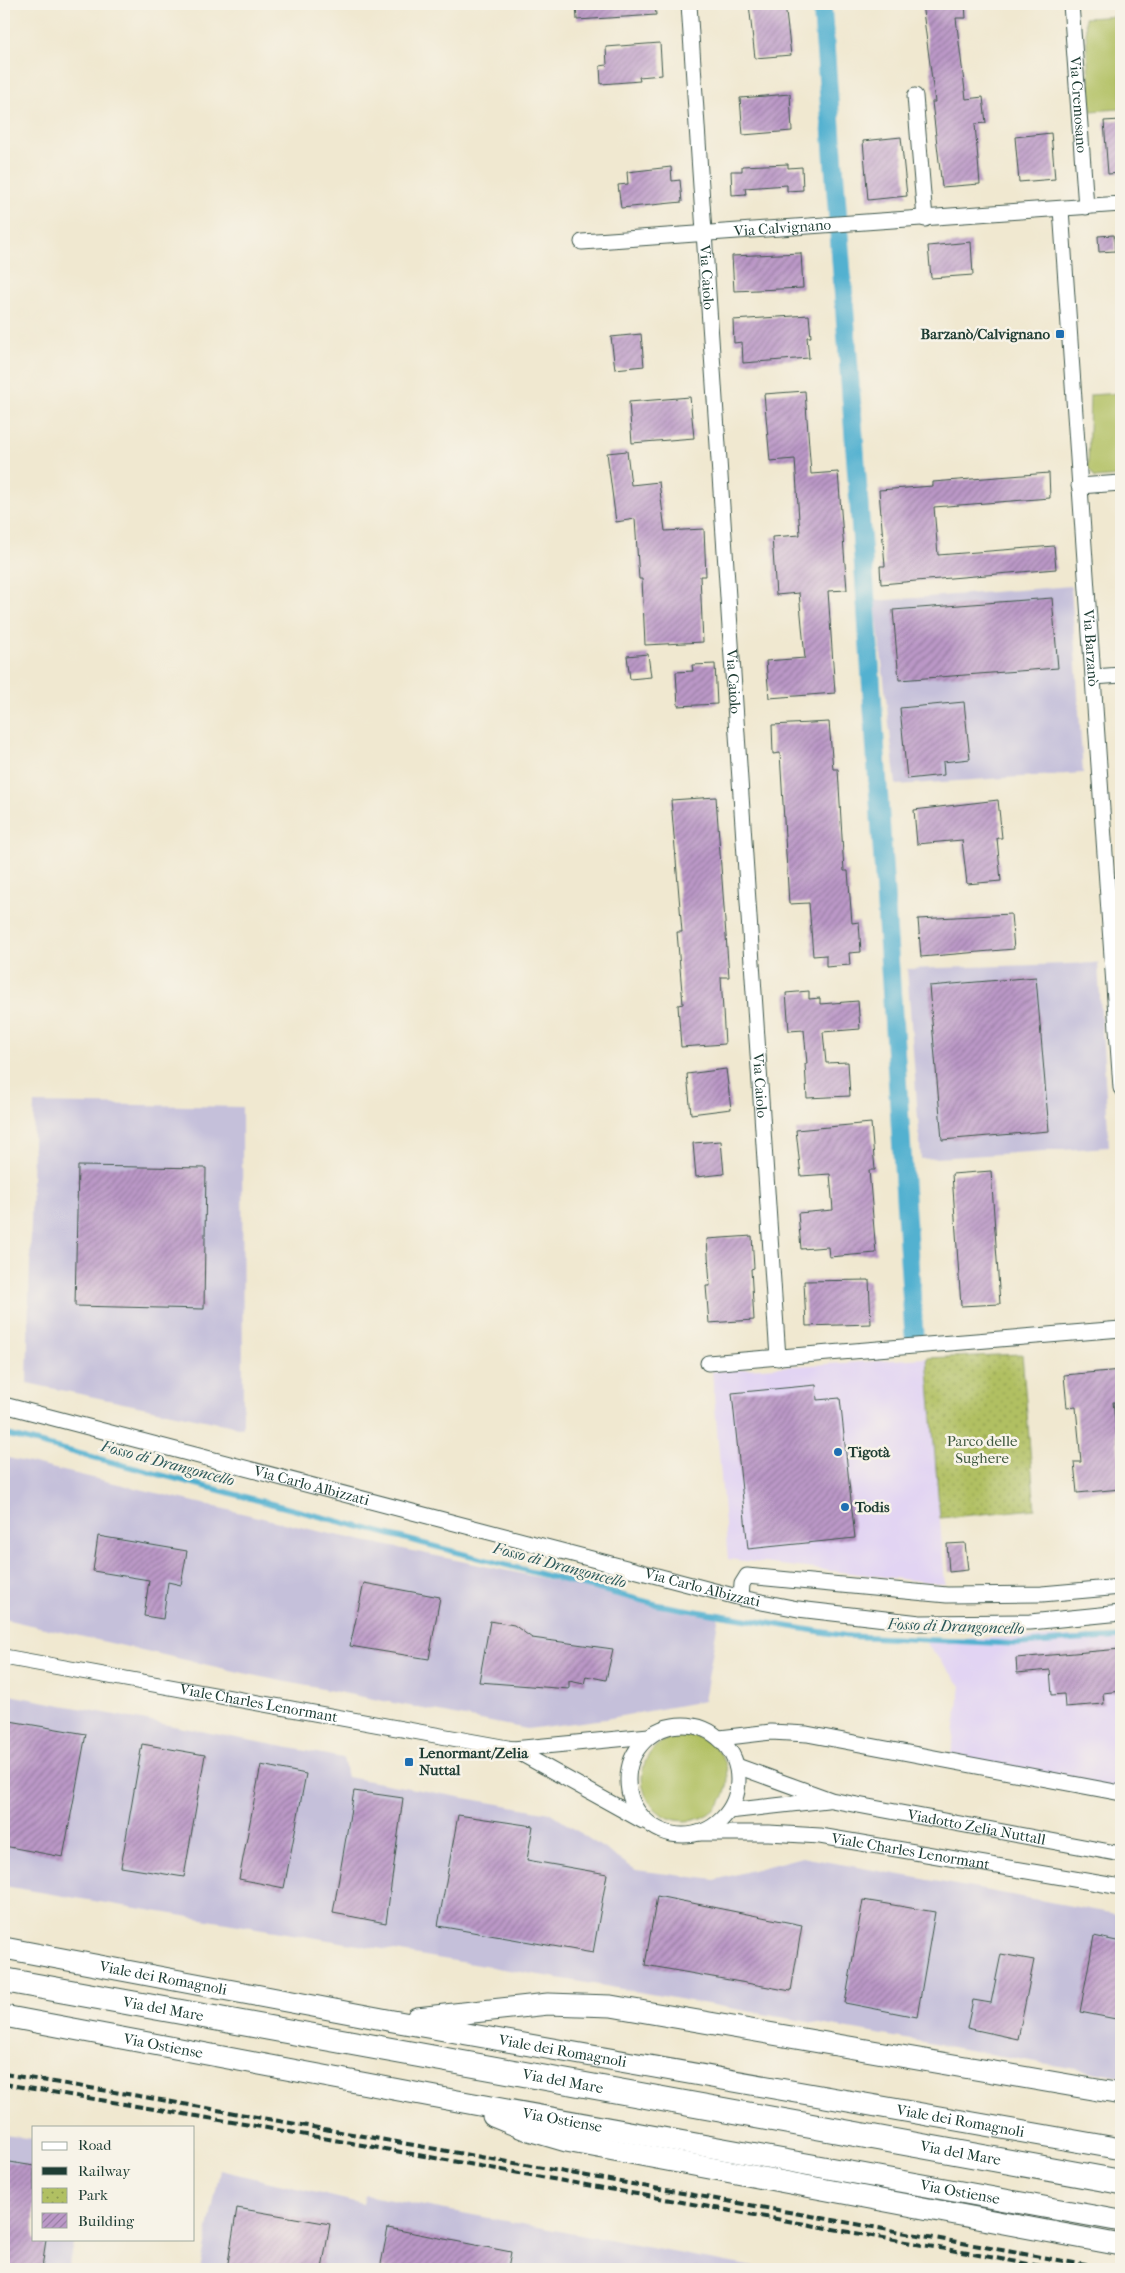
<svg xmlns="http://www.w3.org/2000/svg" width="1125" height="2273" viewBox="0 0 1125 2273" font-family="'IM FELL French Canon',serif">
	<defs>
		<pattern id="park-dots" width="8" height="8" patternUnits="userSpaceOnUse" patternTransform="scale(1.25)"><rect width="8" height="8" fill="#b1c062"/><path d="M2 2h.1M6 6h.1" fill="none" stroke="#8f9d52" stroke-width="1.8" stroke-linecap="round"/></pattern>
		<pattern id="building-hatch" width="6" height="6" patternUnits="userSpaceOnUse" patternTransform="scale(1.25)"><rect width="6" height="6" fill="#bb98c7"/><path d="M-1 1l2-2M0 6l6-6M5 7l2-2" fill="none" stroke="#977da2"/></pattern>
	</defs>
	<rect width="100%" height="100%" fill="#f7f3e8"/>
	<filter id="ink" filterUnits="userSpaceOnUse"><feTurbulence type="fractalNoise" baseFrequency=".02" numOctaves="2"/><feDisplacementMap in="SourceGraphic" scale="10" xChannelSelector="R" yChannelSelector="G"/><feConvolveMatrix kernelMatrix="1 2 1 2 8 2 1 2 1" color-interpolation-filters="sRGB"/></filter>
	<filter id="wash" filterUnits="userSpaceOnUse"><feTurbulence type="fractalNoise" baseFrequency=".0096" numOctaves="4" result="noise"/><feDisplacementMap in="SourceGraphic" scale="20" xChannelSelector="R" yChannelSelector="G"/><feGaussianBlur stdDeviation="1.12" result="paint"/><feColorMatrix in="noise" values="0 0 0 0 0 0 0 0 0 0 0 0 0 0 0 0 0 1.4 0 .05"/><feComposite in="paint" operator="in"/></filter>
	<g filter="url(#wash)">
		<rect width="100%" height="100%" fill="#f0e8d0"/>
		<!-- built -->
		<g fill="#e2d4f3">
			<polygon points="927,1358 945,1584 728,1559 712,1371"/>
			<polygon points="1121,1636 1121,1793 950,1761 961,1686 923,1639"/>
		</g>
		<!-- industrial -->
		<g fill="#c5c0da">
			<polygon points="1071,586 1083,773 896,785 875,601"/>
			<polygon points="1098,963 1109,1147 921,1159 907,969"/>
			<polygon points="34,1103 242,1107 243,1428 27,1383"/>
			<polygon points="4,1457 326,1533 719,1615 704,1701 605,1719 527,1729 261,1677 4,1619"/>
			<polygon points="4,1694 343,1758 347,1777 550,1813 636,1870 715,1880 802,1857 1121,1915 1121,2077 599,1985 4,1886"/>
			<polygon points="4,2135 34,2139 34,2239 74,2239 68,2269 4,2269"/>
			<polygon points="220,2170 363,2204 365,2195 764,2269 200,2269"/>
		</g>
		<!-- grass -->
		<g fill="#b1c062" stroke="#687e4b">
			<polygon points="1121,16 1121,109 1091,111 1085,18"/>
			<polygon points="1121,393 1121,476 1095,478 1088,467 1090,395"/>
			<circle cx="685" cy="1778" r="43"/>
		</g>
		<!-- park -->
		<polygon fill="url(#park-dots)" stroke="#687e4b" points="1022,1354 1035,1509 940,1518 927,1358"/>
		<g fill="none" stroke-linecap="round" stroke-linejoin="round">
			<!-- stream -->
			<polyline stroke="#52b1d0" stroke-width="5.5" points="4,1434 659,1605 847,1636 1016,1644 1121,1637"/>
			<!-- canal -->
			<polyline stroke="#52b1d0" stroke-width="19" points="822,4 864,572 914,1335"/>
		</g>
		<g id="blocks">
			<!-- building -->
			<g fill="url(#building-hatch)">
				<polygon points="576,4 655,4 656,15 577,20"/>
				<polygon points="749,4 785,4 791,55 755,58"/>
				<polygon points="922,4 965,4 966,18 956,18 966,99 983,97 986,123 975,124 980,184 942,187 932,102 935,102"/>
				<polygon points="660,43 662,75 639,77 640,81 601,84 600,66 607,65 606,47"/>
				<polygon points="790,94 792,131 743,135 740,98"/>
				<polygon points="1121,120 1121,173 1108,174 1104,121"/>
				<polygon points="1051,133 1055,179 1019,182 1015,137"/>
				<polygon points="901,137 907,196 868,200 863,141"/>
				<polygon points="788,164 788,168 802,167 803,190 787,191 787,185 745,188 746,194 732,195 731,171 742,171 742,166"/>
				<polygon points="671,167 672,181 680,180 682,202 621,208 618,185 628,184 627,172"/>
				<polygon points="1114,235 1115,251 1099,252 1098,236"/>
				<polygon points="971,242 973,275 931,278 928,246"/>
				<polygon points="801,253 803,288 734,291 732,256"/>
				<polygon points="809,315 811,337 807,337 809,358 743,363 742,342 734,343 733,320"/>
				<polygon points="641,334 644,366 615,369 611,337"/>
				<polygon points="805,391 811,474 838,472 847,590 828,591 835,693 769,698 766,661 805,658 799,593 776,595 772,537 800,535 795,459 770,461 764,394"/>
				<polygon points="690,397 694,438 632,443 629,402"/>
				<polygon points="627,451 631,485 659,482 665,531 704,529 706,576 700,576 703,642 645,645 642,579 639,579 635,519 616,522 607,453"/>
				<polygon points="1049,473 1050,498 934,507 938,555 1054,546 1056,569 881,584 880,566 885,566 879,490 933,486 933,482"/>
				<polygon points="1052,598 1058,668 899,680 893,610"/>
				<polygon points="648,654 651,677 630,679 627,656"/>
				<polygon points="715,664 717,704 678,706 676,672 693,671 692,665"/>
				<polygon points="964,702 970,759 943,762 944,775 907,779 900,708"/>
				<polygon points="829,722 833,769 838,769 844,871 848,871 852,923 859,922 861,952 849,953 850,965 826,967 826,955 813,956 809,903 789,904 780,753 773,754 772,725"/>
				<polygon points="716,797 729,977 721,977 725,1044 681,1047 678,1005 683,1004 677,932 682,932 671,800"/>
				<polygon points="998,800 1002,838 997,838 1001,881 967,884 962,840 917,844 914,810"/>
				<polygon points="1011,914 1014,949 921,957 918,919"/>
				<polygon points="1036,977 1049,1131 942,1140 929,986"/>
				<polygon points="809,991 809,999 820,998 820,1004 858,1001 860,1029 823,1032 826,1063 848,1062 850,1096 807,1098 805,1064 807,1064 804,1030 789,1031 786,993"/>
				<polygon points="726,1069 731,1109 691,1114 687,1074"/>
				<polygon points="871,1123 875,1170 869,1170 876,1253 829,1257 828,1247 801,1249 798,1213 833,1210 830,1174 801,1176 796,1130"/>
				<polygon points="721,1141 724,1174 696,1177 693,1143"/>
				<polygon points="78,1166 206,1168 204,1309 75,1306"/>
				<polygon points="991,1171 1000,1304 961,1306 952,1174"/>
				<polygon points="752,1236 754,1268 751,1269 754,1320 709,1323 706,1286 710,1286 707,1239"/>
				<polygon points="869,1280 871,1324 806,1326 804,1281"/>
				<polygon points="1121,1370 1121,1402 1113,1402 1119,1458 1121,1458 1121,1489 1077,1493 1074,1462 1081,1462 1076,1407 1067,1408 1064,1375"/>
				<polygon points="816,1385 817,1400 840,1398 855,1538 748,1549 732,1393"/>
				<polygon points="98,1536 187,1551 181,1585 168,1582 163,1619 144,1616 149,1580 93,1571"/>
				<polygon points="965,1543 968,1570 949,1572 947,1544"/>
				<polygon points="364,1583 440,1597 429,1659 350,1646"/>
				<polygon points="490,1621 514,1625 532,1638 613,1649 606,1680 586,1676 584,1684 569,1681 569,1689 479,1682"/>
				<polygon points="1121,1649 1121,1691 1103,1693 1104,1704 1065,1707 1064,1694 1052,1695 1050,1670 1017,1673 1016,1658"/>
				<polygon points="4,1720 86,1734 63,1857 4,1846"/>
				<polygon points="142,1744 205,1755 184,1877 121,1867"/>
				<polygon points="261,1765 306,1774 284,1888 239,1879"/>
				<polygon points="354,1791 403,1798 386,1923 333,1913"/>
				<polygon points="458,1815 533,1826 527,1860 607,1874 593,1953 438,1926"/>
				<polygon points="657,1896 802,1925 791,1991 645,1965"/>
				<polygon points="863,1900 935,1912 917,2017 845,2003"/>
				<polygon points="1094,1936 1121,1942 1121,2020 1080,2012"/>
				<polygon points="1001,1954 1034,1960 1018,2039 967,2028 973,2000 991,2003"/>
				<polygon points="4,2161 34,2166 34,2239 46,2239 42,2269 4,2269"/>
				<polygon points="237,2208 330,2224 322,2269 227,2269"/>
				<polygon points="388,2228 511,2252 508,2269 380,2269"/>
			</g>
		</g>
	</g>
	<g filter="url(#ink)">
		<use href="#blocks" fill-opacity="0" stroke="#3e574b" stroke-width="1"/>
		<g fill="none" stroke-linecap="round" stroke-linejoin="round">
			<defs>
				<g id="minor">
					<path id="s1" d="M689,4l89,1354"/>
					<path id="s2" d="M1071,4l15,203"/>
					<polyline points="915,96 925,219"/>
					<path id="s3" d="M1061,209l60,879"/>
					<path id="s4" d="M582,242l539,-38"/>
					<polyline points="1079,486 1121,483"/>
					<polyline points="1094,677 1121,675"/>
					<polyline points="708,1363 1121,1329"/>
					<path id="s5" d="M4,1405l737,193 57,11 122,14 110,-1 91,-9"/>
					<polyline points="741,1598 742,1584 747,1576 947,1595 1042,1594 1121,1587"/>
					<path id="s6" d="M4,1657l509,92 136,-13"/>
					<circle cx="683" cy="1780" r="55"/>
					<polyline points="720,1738 771,1732 807,1734 1121,1793"/>
					<polyline points="513,1749 643,1821"/>
					<path id="s7" d="M737,1766l94,34 290,54"/>
					<polyline points="729,1811 827,1800"/>
					<path id="s8" d="M698,1833h71l51,3 301,51"/>
				</g>
				<g id="secondary">
					<path id="s9" d="M4,1948l389,73 728,128"/>
					<path id="s10" d="M4,2016l459,86 658,119"/>
					<polyline points="417,2018 548,2004 611,2006 1121,2094"/>
					<polyline points="493,2116 525,2129 566,2141 1121,2245"/>
				</g>
				<g id="primary">
					<path id="s11" d="M4,1980l1117,202"/>
				</g>
			</defs>
			<!-- minor casing -->
			<use href="#minor" stroke="#3e574b" stroke-width="17"/>
			<!-- secondary casing -->
			<use href="#secondary" stroke="#3e574b" stroke-width="23"/>
			<!-- primary casing -->
			<use href="#primary" stroke="#3e574b" stroke-width="26"/>
			<!-- minor -->
			<use href="#minor" stroke="#fff" stroke-width="15"/>
			<!-- secondary -->
			<use href="#secondary" stroke="#fff" stroke-width="21"/>
			<!-- primary -->
			<use href="#primary" stroke="#fff" stroke-width="24"/>
			<!-- rail -->
			<g stroke="#1f3d34" stroke-width="4" stroke-dasharray="8 4" stroke-linecap="butt">
				<polyline points="4,2074 139,2096 1108,2269"/>
				<polyline points="4,2084 250,2125 1057,2269"/>
			</g>
		</g>
	</g>
	<!-- markers -->
	<g fill="#1f6fb2" stroke="#f7f3e8" stroke-width="2">
		<rect x="1055" y="329" width="10" height="10" rx="2.5"/>
		<circle cx="838" cy="1452" r="5"/>
		<circle cx="845" cy="1507" r="5"/>
		<rect x="404" y="1757" width="10" height="10" rx="2.5"/>
	</g>
	<g text-anchor="middle" dominant-baseline="central" stroke-width="5" stroke-linejoin="round" paint-order="stroke">
		<!-- street labels -->
		<g font-size="15" fill="#1f3d34" stroke="#f7f3e8">
			<text stroke="none"><textPath href="#s2" startOffset="101">Via Cremosano</textPath></text>
			<text stroke="none"><textPath href="#s4" startOffset="201">Via Calvignano</textPath></text>
			<text stroke="none"><textPath href="#s1" startOffset="274">Via Caiolo</textPath></text>
			<text stroke="none"><textPath href="#s3" startOffset="440">Via Barzanò</textPath></text>
			<text stroke="none"><textPath href="#s1" startOffset="679">Via Caiolo</textPath></text>
			<text stroke="none"><textPath href="#s1" startOffset="1084">Via Caiolo</textPath></text>
			<text stroke="none"><textPath href="#s5" startOffset="318">Via Carlo Albizzati</textPath></text>
			<text stroke="none"><textPath href="#s5" startOffset="722">Via Carlo Albizzati</textPath></text>
			<text stroke="none"><textPath href="#s6" startOffset="259">Viale Charles Lenormant</textPath></text>
			<text stroke="none"><textPath href="#s7" startOffset="248">Viadotto Zelia Nuttall</textPath></text>
			<text stroke="none"><textPath href="#s8" startOffset="214">Viale Charles Lenormant</textPath></text>
			<text stroke="none"><textPath href="#s9" startOffset="162">Viale dei Romagnoli</textPath></text>
			<text stroke="none"><textPath href="#s11" startOffset="162">Via del Mare</textPath></text>
			<text stroke="none"><textPath href="#s10" startOffset="162">Via Ostiense</textPath></text>
			<text stroke="none"><textPath href="#s9" startOffset="568">Viale dei Romagnoli</textPath></text>
			<text stroke="none"><textPath href="#s11" startOffset="568">Via del Mare</textPath></text>
			<text stroke="none"><textPath href="#s10" startOffset="568">Via Ostiense</textPath></text>
			<text stroke="none"><textPath href="#s9" startOffset="972">Viale dei Romagnoli</textPath></text>
			<text stroke="none"><textPath href="#s11" startOffset="972">Via del Mare</textPath></text>
			<text stroke="none"><textPath href="#s10" startOffset="972">Via Ostiense</textPath></text>
		</g>
		<!-- poi labels -->
		<g font-size="15" font-weight="bold" fill="#1f3d34" stroke="#f7f3e8" text-anchor="start">
			<text x="1050" y="334" text-anchor="end">Barzanò/Calvignano</text>
			<text x="848" y="1452">Tigotà</text>
			<text x="855" y="1507">Todis</text>
			<text x="419" y="1753">Lenormant/Zelia<tspan x="419" dy="17">Nuttal</tspan></text>
		</g>
		<!-- park labels -->
		<g font-size="15" fill="#3c573d" stroke="#f7f3e8">
			<text x="982" y="1441">Parco delle<tspan x="982" dy="17">Sughere</tspan></text>
		</g>
		<!-- water labels -->
		<g font-size="16" font-style="italic" fill="#2c5a5b" stroke="#f7f3e8">
			<text transform="translate(168 1463) rotate(15)">Fosso di Drangoncello</text>
			<text transform="translate(560 1565) rotate(15)">Fosso di Drangoncello</text>
			<text transform="translate(956 1626) rotate(2)">Fosso di Drangoncello</text>
		</g>
	</g>
	<!-- margin -->
	<rect width="1125" height="2273" fill="none" stroke="#f7f3e8" stroke-width="20"/>
	<!-- legend -->
	<rect x="32" y="2126" width="162" height="115" fill="#f7f3e8" stroke="#a1aaa0"/>
	<rect x="42" y="2142" width="25" height="8" fill="#ffffff" stroke="#a1aaa0"/>
	<text x="78" y="2150" font-size="15" fill="#1f3d34">Road</text>
	<rect x="42" y="2167" width="25" height="8" fill="#1f3d34" stroke="#a1aaa0"/>
	<text x="78" y="2176" font-size="15" fill="#1f3d34">Railway</text>
	<rect x="42" y="2188" width="25" height="15" fill="url(#park-dots)" stroke="#a1aaa0"/>
	<text x="78" y="2200" font-size="15" fill="#1f3d34">Park</text>
	<rect x="42" y="2213" width="25" height="15" fill="url(#building-hatch)" stroke="#a1aaa0"/>
	<text x="78" y="2226" font-size="15" fill="#1f3d34">Building</text>
</svg>
